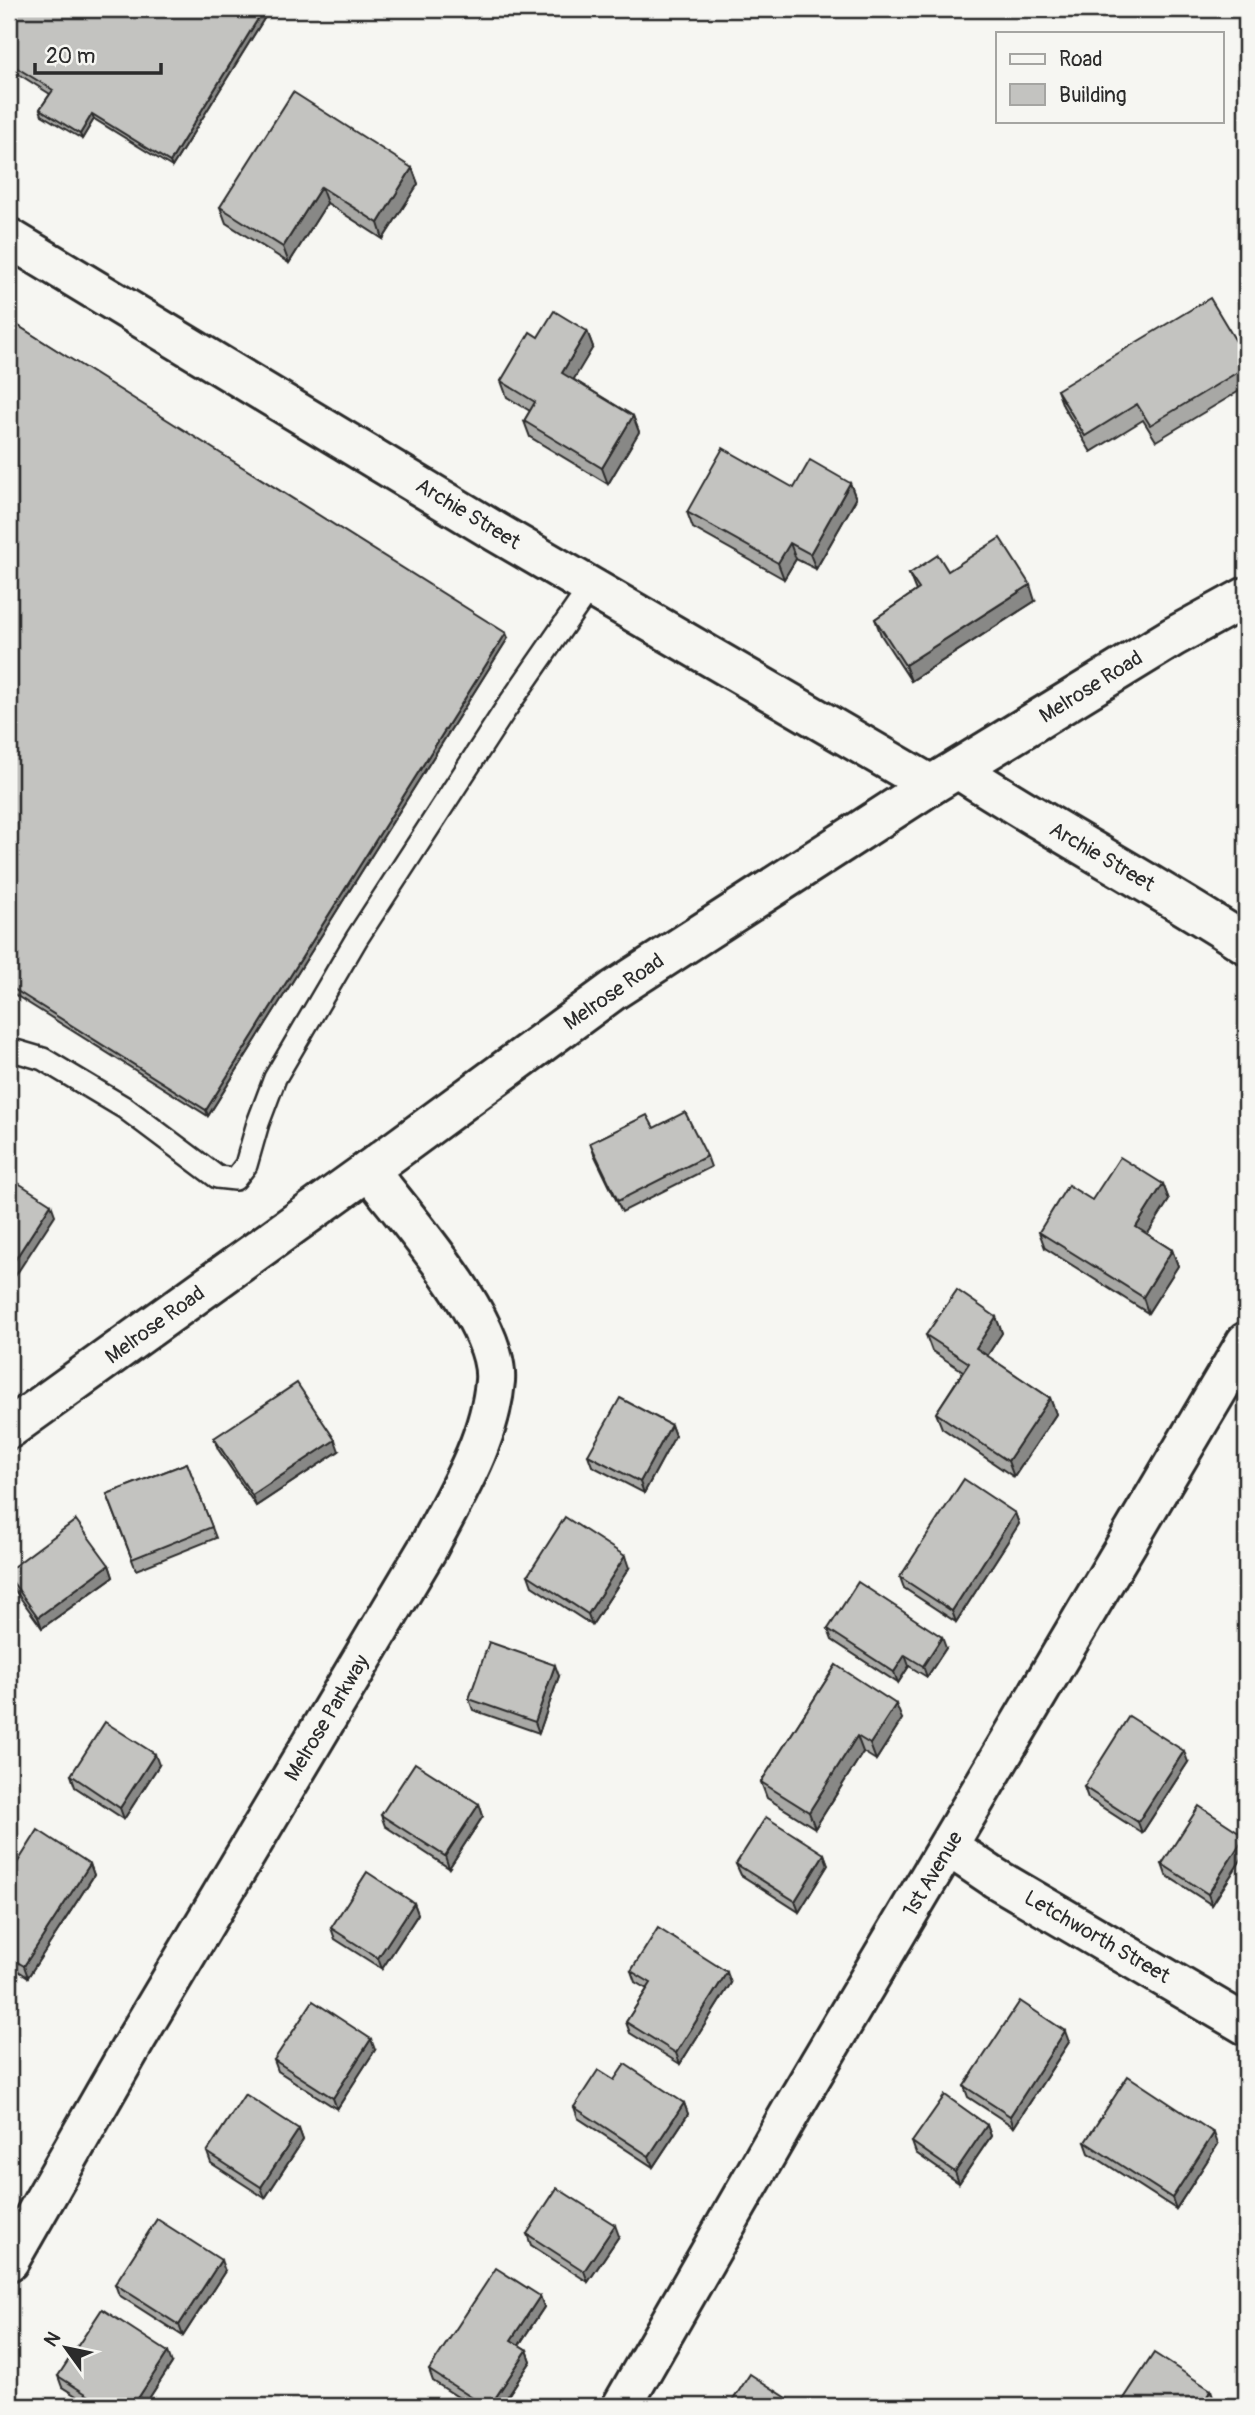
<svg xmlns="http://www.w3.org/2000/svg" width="1255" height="2415" viewBox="0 0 1255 2415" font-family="Pangolin,sans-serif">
	<rect width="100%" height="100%" fill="#f6f6f2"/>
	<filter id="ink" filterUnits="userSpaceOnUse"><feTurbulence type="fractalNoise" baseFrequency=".0143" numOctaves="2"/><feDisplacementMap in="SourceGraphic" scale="14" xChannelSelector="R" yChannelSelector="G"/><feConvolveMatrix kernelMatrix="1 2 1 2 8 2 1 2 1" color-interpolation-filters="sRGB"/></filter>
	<g filter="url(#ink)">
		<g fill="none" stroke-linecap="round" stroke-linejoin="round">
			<defs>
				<polyline id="lane" points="9,1049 43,1059 125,1108 217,1177 235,1179 246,1165 258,1123 275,1078 357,938 505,710 591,586"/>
				<g id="street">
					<polyline points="9,238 496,532 931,785"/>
					<path d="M958,769c94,61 194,114 288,175"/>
					<polyline points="949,1847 995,1878 1246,2025"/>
					<path d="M9,2261l127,-222 292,-491c27,-52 62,-107 67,-167 5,-59 -90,-163 -126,-211"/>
					<polyline points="622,2406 794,2106 1246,1342"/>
				</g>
				<polyline id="secondary" points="9,1429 369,1170 614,990 931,785 1173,637 1246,597"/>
			</defs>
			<!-- lane casing -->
			<use href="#lane" stroke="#2b2b2b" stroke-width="26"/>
			<!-- street casing -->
			<use href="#street" stroke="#2b2b2b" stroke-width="44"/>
			<!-- secondary casing -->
			<use href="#secondary" stroke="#2b2b2b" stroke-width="44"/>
			<!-- lane -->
			<use href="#lane" stroke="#f6f6f2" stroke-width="21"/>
			<!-- street -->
			<use href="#street" stroke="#f6f6f2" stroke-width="38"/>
			<!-- secondary -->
			<use href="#secondary" stroke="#f6f6f2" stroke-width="38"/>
		</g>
		<!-- wall -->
		<g fill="#a8a8a5" stroke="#2b2b2b" stroke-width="2">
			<polygon points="9,9 270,9 172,167 94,119 82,139 42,115 40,109 50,94 9,68"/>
			<polygon points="412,168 418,184 383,239 327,203 289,263 226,223 220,207"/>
			<polygon points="9,320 508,638 208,1116 9,991"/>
			<polygon points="587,331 593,347 573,379 633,416 639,432 608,484 530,437 524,421 530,411 507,397 501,381 538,337"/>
			<polygon points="1246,358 1246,387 1156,441 1143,420 1091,452 1063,406 1057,390"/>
			<polygon points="850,483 856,499 816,569 796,559 784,579 693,528 687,512 794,488"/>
			<polygon points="948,571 1035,601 911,681 881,635 875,619 916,591 909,574"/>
			<polygon points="654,1128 707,1156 711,1167 622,1212 594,1154 590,1143"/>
			<polygon points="1163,1184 1169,1200 1147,1234 1172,1250 1178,1266 1148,1313 1045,1248 1039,1232 1092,1200"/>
			<polygon points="996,1317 1002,1333 987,1356 1050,1398 1056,1414 1014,1477 942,1428 936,1413 963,1371 932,1351 926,1335"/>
			<polygon points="671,1425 675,1436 644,1493 592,1466 588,1455"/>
			<polygon points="214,1438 339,1451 256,1506 218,1449"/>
			<polygon points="187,1463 216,1538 136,1570 107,1494"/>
			<polygon points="1015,1513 1019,1524 956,1622 904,1588 900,1577"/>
			<polygon points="109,1565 113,1577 42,1628 9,1582 9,1570"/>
			<polygon points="629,1568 592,1625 532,1586 528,1575"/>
			<polygon points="828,1629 946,1648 927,1677 909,1666 898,1683 832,1640"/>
			<polygon points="836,1665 902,1719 876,1760 863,1752 815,1828 767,1798 761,1782"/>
			<polygon points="559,1676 539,1733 473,1710 469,1699"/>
			<polygon points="1188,1762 1142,1833 1088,1798 1084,1787"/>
			<polygon points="159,1765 124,1819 75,1787 71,1775"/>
			<polygon points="479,1804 483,1816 449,1868 385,1826 381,1815"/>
			<polygon points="1246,1838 1246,1852 1212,1905 1166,1875 1162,1864"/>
			<polygon points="824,1854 828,1865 799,1912 741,1875 736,1864"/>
			<polygon points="90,1864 94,1875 28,1977 9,1965 9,1876"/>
			<polygon points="414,1903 418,1914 382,1969 335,1939 331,1928"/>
			<polygon points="631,1971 731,1983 680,2064 630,2033 626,2022 647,1989 635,1982"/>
			<polygon points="1069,2042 1014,2127 968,2097 964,2086"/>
			<polygon points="375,2050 337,2109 278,2071 274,2060"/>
			<polygon points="614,2080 684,2103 688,2114 653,2167 578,2118 574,2107"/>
			<polygon points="987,2125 991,2136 959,2183 916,2153 912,2142"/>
			<polygon points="299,2129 303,2140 265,2198 211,2163 207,2152"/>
			<polygon points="1085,2142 1218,2144 1176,2209 1089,2153"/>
			<polygon points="527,2234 619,2236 588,2282 531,2245"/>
			<polygon points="225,2271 183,2336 119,2295 115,2284"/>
			<polygon points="540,2296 544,2307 519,2345 527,2350 531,2361 501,2406 472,2406 433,2381 429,2370"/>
			<polygon points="172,2363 144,2406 92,2406 62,2387 58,2376"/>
		</g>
		<!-- shaded-wall -->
		<g fill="#888886" stroke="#2b2b2b" stroke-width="2">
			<polygon points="264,9 270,9 172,167 170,162"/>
			<polygon points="92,114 94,119 82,139 80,134"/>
			<polygon points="412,168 418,184 383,239 378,223"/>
			<polygon points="321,187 327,203 289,263 283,247"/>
			<polygon points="587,331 593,347 568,389 562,373"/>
			<polygon points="633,416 639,432 608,484 602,468"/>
			<polygon points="850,483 856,499 816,569 810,554"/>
			<polygon points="790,543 796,559 784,579 778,563"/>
			<polygon points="1030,585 1035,601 911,681 905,665"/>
			<polygon points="506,633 508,638 208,1116 206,1110"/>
			<polygon points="1163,1184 1169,1200 1142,1243 1136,1227"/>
			<polygon points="51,1204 55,1215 12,1281 9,1269"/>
			<polygon points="1172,1250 1178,1266 1148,1313 1143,1297"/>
			<polygon points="996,1317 1002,1333 982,1364 976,1348"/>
			<polygon points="1050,1398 1056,1414 1014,1477 1008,1461"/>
			<polygon points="671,1425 675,1436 644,1493 640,1482"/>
			<polygon points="335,1440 339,1451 256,1506 252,1495"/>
			<polygon points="1015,1513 1019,1524 956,1622 952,1611"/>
			<polygon points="625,1556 629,1568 592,1625 588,1614"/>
			<polygon points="109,1565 113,1577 42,1628 38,1617"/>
			<polygon points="942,1637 946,1648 927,1677 923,1666"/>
			<polygon points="905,1655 909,1666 898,1683 894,1672"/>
			<polygon points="555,1665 559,1676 539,1733 535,1722"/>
			<polygon points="896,1704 902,1719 876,1760 870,1744"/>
			<polygon points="857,1736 863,1752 815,1828 809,1812"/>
			<polygon points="1184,1751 1188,1762 1142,1833 1138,1822"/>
			<polygon points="155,1754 159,1765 124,1819 120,1808"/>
			<polygon points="479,1804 483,1816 449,1868 445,1856"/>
			<polygon points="1245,1836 1246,1852 1212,1905 1208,1894"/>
			<polygon points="824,1854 828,1865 799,1912 795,1901"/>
			<polygon points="90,1864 94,1875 28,1977 24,1966"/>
			<polygon points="414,1903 418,1914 382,1969 378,1958"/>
			<polygon points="727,1972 731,1983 680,2064 676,2053"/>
			<polygon points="1065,2031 1069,2042 1014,2127 1010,2116"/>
			<polygon points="371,2039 375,2050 337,2109 333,2098"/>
			<polygon points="684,2103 688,2114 653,2167 649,2156"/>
			<polygon points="987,2125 991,2136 959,2183 955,2172"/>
			<polygon points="299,2129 303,2140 265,2198 261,2187"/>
			<polygon points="1214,2133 1218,2144 1176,2209 1172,2198"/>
			<polygon points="615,2225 619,2236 588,2282 584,2271"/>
			<polygon points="221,2260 225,2271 183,2336 179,2325"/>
			<polygon points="540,2296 544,2307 515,2351 511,2340"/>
			<polygon points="527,2350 531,2361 501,2406 490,2406"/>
			<polygon points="168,2352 172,2363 144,2406 133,2406"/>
			<polygon points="1211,2390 1215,2402 1212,2406 1201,2406"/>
		</g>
		<!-- building -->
		<g fill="#c3c3c0" stroke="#2b2b2b" stroke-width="2">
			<polygon points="9,9 264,9 170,162 92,114 80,134 40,109 53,90 9,63"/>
			<polygon points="293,92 412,168 378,223 321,187 283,247 220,207"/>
			<polygon points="1210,298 1246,358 1246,367 1150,425 1137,404 1085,436 1057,390"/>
			<polygon points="554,311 587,331 562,373 633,416 602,468 524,421 535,402 501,381 530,332 538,337"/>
			<polygon points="9,320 506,633 206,1110 9,986"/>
			<polygon points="723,448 794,488 810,460 850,483 810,554 790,543 778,563 687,512"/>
			<polygon points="1000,538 1030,585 905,665 875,619 919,589 909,574 938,555 948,571"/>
			<polygon points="685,1112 707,1156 618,1201 590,1143 647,1115 654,1128"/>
			<polygon points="1120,1157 1163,1184 1136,1227 1172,1250 1143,1297 1039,1232 1068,1185 1092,1200"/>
			<polygon points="9,1177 51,1204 9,1269"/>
			<polygon points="957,1290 996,1317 976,1348 1050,1398 1008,1461 936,1413 969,1363 926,1335"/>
			<polygon points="297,1383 335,1440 252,1495 214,1438"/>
			<polygon points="620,1398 671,1425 640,1482 588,1455"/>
			<polygon points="187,1463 212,1527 132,1559 107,1494"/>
			<polygon points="964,1479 1015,1513 952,1611 900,1577"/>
			<polygon points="565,1517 625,1556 588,1614 528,1575"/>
			<polygon points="76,1520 109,1565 38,1617 9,1577 9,1570"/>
			<polygon points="858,1582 942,1637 923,1666 905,1655 894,1672 828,1629"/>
			<polygon points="489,1642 555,1665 535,1722 469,1699"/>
			<polygon points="836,1665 896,1704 870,1744 857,1736 809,1812 761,1782"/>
			<polygon points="1129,1716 1184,1751 1138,1822 1084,1787"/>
			<polygon points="105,1722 155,1754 120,1808 71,1775"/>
			<polygon points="415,1763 479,1804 445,1856 381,1815"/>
			<polygon points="1199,1806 1245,1836 1208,1894 1162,1864"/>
			<polygon points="766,1817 824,1854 795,1901 736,1864"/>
			<polygon points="38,1830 90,1864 24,1966 9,1957 9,1876"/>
			<polygon points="367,1872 414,1903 378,1958 331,1928"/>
			<polygon points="658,1928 727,1972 676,2053 626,2022 651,1983 631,1971"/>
			<polygon points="313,2001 371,2039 333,2098 274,2060"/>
			<polygon points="1020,2001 1065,2031 1010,2116 964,2086"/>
			<polygon points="625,2064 684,2103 649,2156 574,2107 598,2070 614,2080"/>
			<polygon points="1128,2076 1214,2133 1172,2198 1085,2142"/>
			<polygon points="245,2094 299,2129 261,2187 207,2152"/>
			<polygon points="945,2095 987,2125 955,2172 912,2142"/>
			<polygon points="557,2188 615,2225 584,2271 527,2234"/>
			<polygon points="157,2219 221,2260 179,2325 115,2284"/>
			<polygon points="496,2268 540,2296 511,2340 527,2350 490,2406 485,2406 429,2370"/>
			<polygon points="102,2309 168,2352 133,2406 105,2406 58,2376"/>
			<polygon points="1154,2353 1211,2390 1201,2406 1119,2406"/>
			<polygon points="750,2374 796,2404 794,2406 729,2406"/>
			<polygon points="404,2399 416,2406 399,2406"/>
		</g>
	</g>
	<g text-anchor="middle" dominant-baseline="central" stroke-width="5" stroke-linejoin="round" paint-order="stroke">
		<!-- street labels -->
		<g font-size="21" fill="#2b2b2b" stroke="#f6f6f2">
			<text transform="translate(468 514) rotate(31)">Archie Street</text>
			<text transform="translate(1091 687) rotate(-32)">Melrose Road</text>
			<text transform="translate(1102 857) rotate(30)">Archie Street</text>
			<text transform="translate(614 992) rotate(-35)">Melrose Road</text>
			<text transform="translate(155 1325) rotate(-36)">Melrose Road</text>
			<text transform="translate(327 1718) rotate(-59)">Melrose Parkway</text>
			<text transform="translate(933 1874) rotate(-59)">1st Avenue</text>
			<text transform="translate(1097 1937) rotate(30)">Letchworth Street</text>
		</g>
	</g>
	<!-- margin -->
	<rect width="1255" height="2415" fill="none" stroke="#f6f6f2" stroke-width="35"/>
	<rect x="18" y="18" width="1220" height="2380" fill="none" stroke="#2b2b2b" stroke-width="2.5" filter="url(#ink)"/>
	<!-- legend -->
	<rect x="996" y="32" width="228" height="91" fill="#f6f6f2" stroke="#a5a5a2" stroke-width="2"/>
	<rect x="1010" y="54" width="35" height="10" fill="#f6f6f2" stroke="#a5a5a2" stroke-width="2"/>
	<text x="1059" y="66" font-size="21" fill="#2b2b2b">Road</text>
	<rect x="1010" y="84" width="35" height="21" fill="#c3c3c0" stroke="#a5a5a2" stroke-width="2"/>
	<text x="1059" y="102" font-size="21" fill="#2b2b2b">Building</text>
	<!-- north arrow -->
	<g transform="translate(66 2348) rotate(303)" stroke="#f6f6f2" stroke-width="5" paint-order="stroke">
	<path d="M0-5L12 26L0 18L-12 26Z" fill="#2b2b2b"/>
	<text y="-10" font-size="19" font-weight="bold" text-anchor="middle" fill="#2b2b2b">N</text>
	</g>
	<!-- scale -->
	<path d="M35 63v10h126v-10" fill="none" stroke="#2b2b2b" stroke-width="3.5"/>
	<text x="46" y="63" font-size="21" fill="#2b2b2b" stroke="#f6f6f2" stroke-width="5" paint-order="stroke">20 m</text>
</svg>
